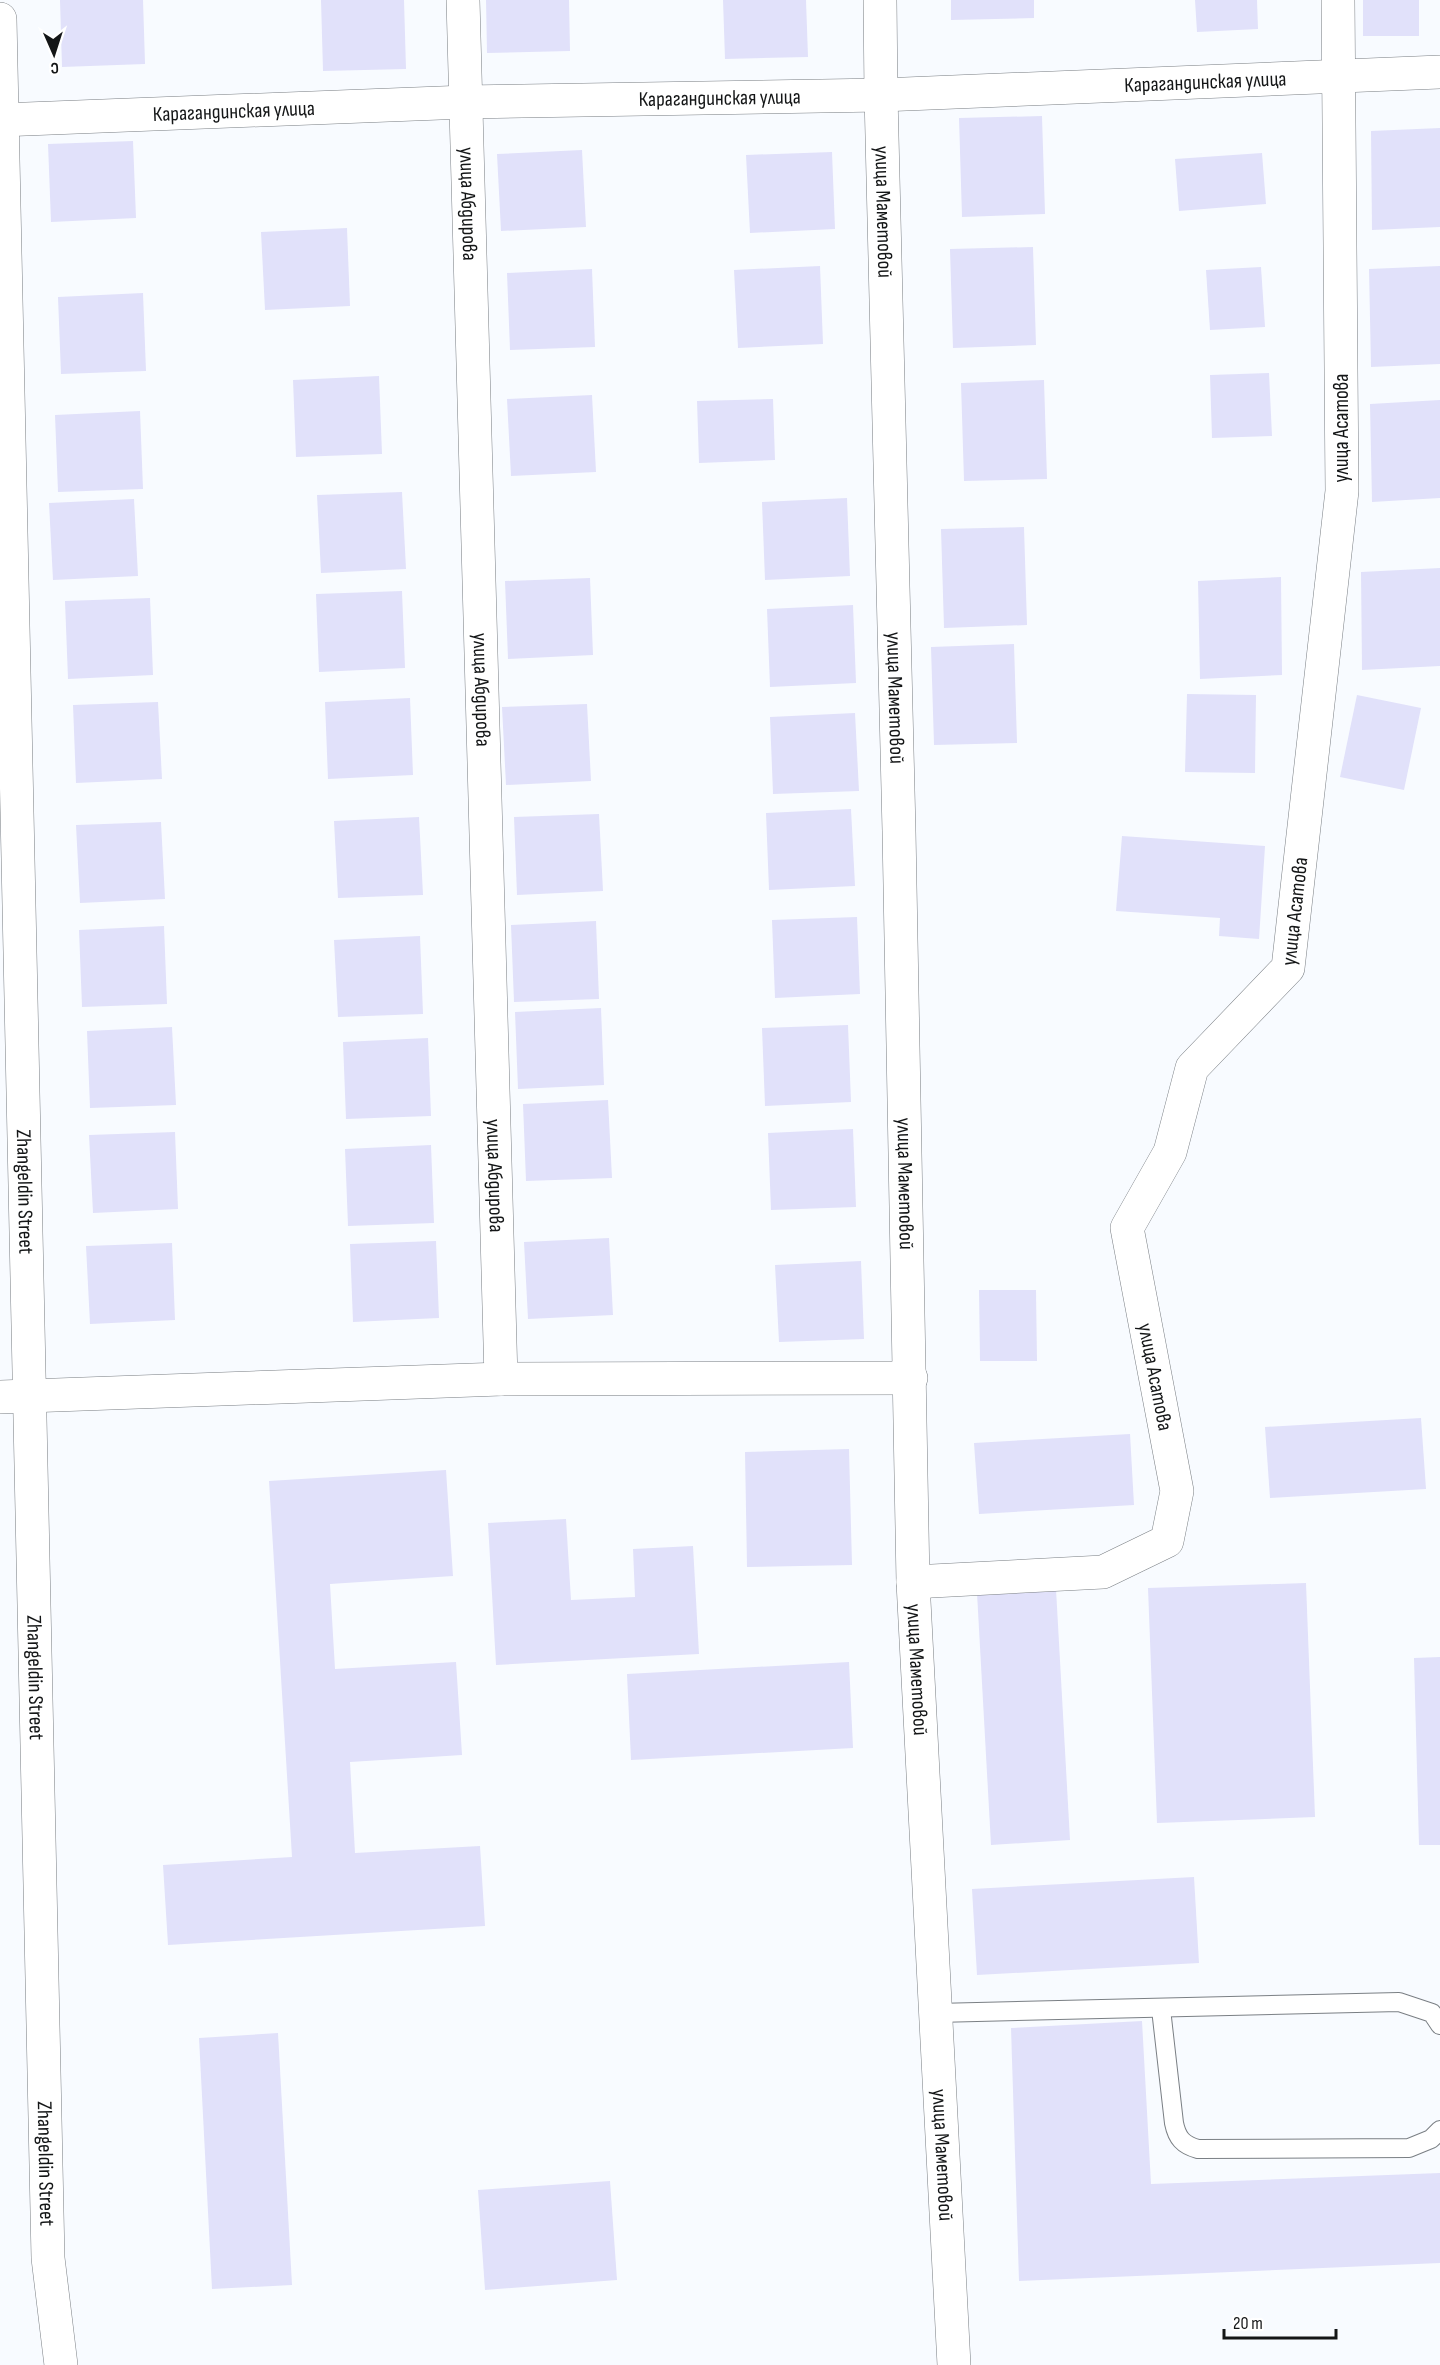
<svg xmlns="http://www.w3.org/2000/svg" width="1440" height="2365" viewBox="0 0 1440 2365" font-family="'Sofia Sans Condensed',sans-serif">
	<rect width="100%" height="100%" fill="#f8fbff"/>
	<!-- building -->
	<g fill="#e1e1fa">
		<polygon points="60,0 143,0 145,64 62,67"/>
		<polygon points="321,0 404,0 406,69 323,71"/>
		<polygon points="486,0 569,0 570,51 487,53"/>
		<polygon points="723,0 806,0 808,57 725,59"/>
		<polygon points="951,0 1034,0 1034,18 951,20"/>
		<polygon points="1195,0 1257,0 1258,29 1197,32"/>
		<rect x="1363" y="0" width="56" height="36"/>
		<polygon points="1042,116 1045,214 962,217 959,118"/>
		<polygon points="1440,128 1440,227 1372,230 1371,131"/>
		<polygon points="133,141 136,218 51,222 48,144"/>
		<polygon points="582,150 586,227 501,231 497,154"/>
		<polygon points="832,152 835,229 750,233 746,155"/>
		<polygon points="1262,153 1266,204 1179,211 1175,159"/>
		<polygon points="347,228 350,306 265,310 261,232"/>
		<polygon points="1033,247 1036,345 953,348 950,249"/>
		<polygon points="820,266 823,344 738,348 734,270"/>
		<polygon points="1440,266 1440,364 1371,367 1369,269"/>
		<polygon points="1261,267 1265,327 1210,330 1206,270"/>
		<polygon points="592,269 595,347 510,350 507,273"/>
		<polygon points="143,293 146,371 61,374 58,297"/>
		<polygon points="1269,373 1272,436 1212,438 1210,375"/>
		<polygon points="379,376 382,454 296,457 293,380"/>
		<polygon points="1044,380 1047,479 964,481 961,383"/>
		<polygon points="592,395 596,472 511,476 507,399"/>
		<polygon points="773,399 775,460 699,463 697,401"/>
		<polygon points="1440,400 1440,498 1372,502 1370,404"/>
		<polygon points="140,411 143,489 58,492 55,415"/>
		<polygon points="402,492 406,569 321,573 317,495"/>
		<polygon points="847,498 850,576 765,580 762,502"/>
		<polygon points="134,499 138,576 53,580 49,503"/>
		<polygon points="1024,527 1027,625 944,628 941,529"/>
		<polygon points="1440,568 1440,666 1362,670 1361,572"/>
		<polygon points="1281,577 1282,675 1200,679 1198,581"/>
		<polygon points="590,578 593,655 508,659 505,581"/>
		<polygon points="402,591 405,668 319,672 316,594"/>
		<polygon points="150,598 153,675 68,679 65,601"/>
		<polygon points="853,605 856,683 770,687 767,609"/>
		<polygon points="1014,644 1017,743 934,745 931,647"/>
		<polygon points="1187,694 1256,695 1255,773 1185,772"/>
		<polygon points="1357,695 1421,708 1404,790 1340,777"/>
		<polygon points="410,698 413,775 328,779 325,702"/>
		<polygon points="158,702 162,779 76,783 73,705"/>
		<polygon points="587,704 591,781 506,785 502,707"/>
		<polygon points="855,713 859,791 773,794 770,717"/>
		<polygon points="851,809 855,886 769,890 766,813"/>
		<polygon points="599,814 603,891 517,895 514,817"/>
		<polygon points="419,817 423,895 338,898 334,821"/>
		<polygon points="161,822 165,899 80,903 76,825"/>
		<polygon points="1122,836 1265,846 1259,939 1219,936 1220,918 1116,911"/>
		<polygon points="857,917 860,994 775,998 772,920"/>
		<polygon points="596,921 599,999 514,1002 511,925"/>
		<polygon points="164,926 167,1004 82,1007 79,930"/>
		<polygon points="420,936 423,1014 338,1017 334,940"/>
		<polygon points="601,1008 604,1085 518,1089 515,1012"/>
		<polygon points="848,1025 851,1102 765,1106 762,1028"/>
		<polygon points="172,1027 176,1105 90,1108 87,1031"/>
		<polygon points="428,1038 431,1116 346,1119 343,1042"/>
		<polygon points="608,1100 612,1178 526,1181 523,1104"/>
		<polygon points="853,1129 856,1207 771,1210 768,1133"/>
		<polygon points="175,1132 178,1209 93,1213 89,1135"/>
		<polygon points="431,1145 434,1223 348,1226 345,1149"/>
		<polygon points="609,1238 613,1315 528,1319 524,1242"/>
		<polygon points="436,1241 439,1318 353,1322 350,1244"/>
		<polygon points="172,1243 175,1320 90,1324 86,1246"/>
		<polygon points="861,1261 864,1339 779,1342 775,1265"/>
		<polygon points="979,1290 1036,1290 1037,1361 980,1361"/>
		<polygon points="1421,1418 1426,1489 1270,1498 1265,1427"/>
		<polygon points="1130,1434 1134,1505 979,1514 974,1443"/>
		<polygon points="849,1449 852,1565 747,1567 745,1452"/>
		<polygon points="446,1470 453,1576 330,1584 335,1669 456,1662 462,1755 350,1762 355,1853 480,1846 485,1926 168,1945 163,1865 292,1857 269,1481"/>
		<polygon points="566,1519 571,1600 635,1597 633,1549 693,1546 699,1654 496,1665 488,1523"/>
		<polygon points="1306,1583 1315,1817 1157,1823 1148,1588"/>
		<polygon points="1056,1589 1070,1840 991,1845 977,1593"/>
		<polygon points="1440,1657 1440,1845 1419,1845 1414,1658"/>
		<polygon points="849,1662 853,1748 631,1760 627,1674"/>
		<polygon points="1194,1877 1199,1963 977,1975 972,1889"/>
		<polygon points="1142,2021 1151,2184 1440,2173 1440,2263 1019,2281 1011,2028"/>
		<polygon points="278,2033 292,2285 212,2289 199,2038"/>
		<polygon points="610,2181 617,2280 485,2290 478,2190"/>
	</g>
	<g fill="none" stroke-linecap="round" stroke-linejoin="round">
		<defs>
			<g id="lane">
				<path d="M1161,2009l13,114c3,15 9,22 24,26l211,-1 22,-9 9,-9"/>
				<polyline points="936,2013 1399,2002 1432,2013 1440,2025"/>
			</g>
			<g id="street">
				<path id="s1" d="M463,0l38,1379"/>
				<path id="s2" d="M880,0l1,95 18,736 14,751 41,783"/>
				<path id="s3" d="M0,19l48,2239 13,107"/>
				<path id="s4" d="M0,120l466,-18 415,-7 559,-23"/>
				<polyline points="0,1397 501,1379 911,1378"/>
				<path id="s5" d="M913,1582l190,-10 64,-31 10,-50 -50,-263 43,-76 22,-84 96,-100 54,-477 -4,-491"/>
			</g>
		</defs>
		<!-- lane casing -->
		<use href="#lane" stroke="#7a7f84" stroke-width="20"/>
		<!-- street casing -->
		<use href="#street" stroke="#7a7f84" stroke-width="34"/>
		<!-- lane -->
		<use href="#lane" stroke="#fff" stroke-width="18"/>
		<!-- street -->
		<use href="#street" stroke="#fff" stroke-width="33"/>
	</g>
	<g text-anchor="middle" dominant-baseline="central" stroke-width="5" stroke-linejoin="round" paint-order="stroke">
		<!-- street labels -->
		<g font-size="21" fill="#141617" stroke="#fff">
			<text stroke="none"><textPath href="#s4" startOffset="1206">Карагандинская улица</textPath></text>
			<text stroke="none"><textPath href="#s4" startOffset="720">Карагандинская улица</textPath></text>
			<text stroke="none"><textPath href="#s4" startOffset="234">Карагандинская улица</textPath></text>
			<text stroke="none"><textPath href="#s1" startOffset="204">улица Абдирова</textPath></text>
			<text stroke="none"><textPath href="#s2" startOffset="212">улица Маметовой</textPath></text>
			<text transform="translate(1341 428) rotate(-90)">улица Асатова</text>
			<text stroke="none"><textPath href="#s1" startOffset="690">улица Абдирова</textPath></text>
			<text stroke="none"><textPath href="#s2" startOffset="698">улица Маметовой</textPath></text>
			<text stroke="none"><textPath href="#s5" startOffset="950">улица Асатова</textPath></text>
			<text stroke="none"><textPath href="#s1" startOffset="1176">улица Абдирова</textPath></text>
			<text stroke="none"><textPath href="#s2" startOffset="1184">улица Маметовой</textPath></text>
			<text stroke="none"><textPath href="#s3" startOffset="1173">Zhangeldin Street</textPath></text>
			<text transform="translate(1155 1377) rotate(79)">улица Асатова</text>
			<text stroke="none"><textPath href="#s2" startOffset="1670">улица Маметовой</textPath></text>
			<text stroke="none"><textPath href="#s3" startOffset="1659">Zhangeldin Street</textPath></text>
			<text stroke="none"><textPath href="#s2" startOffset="2156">улица Маметовой</textPath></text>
			<text stroke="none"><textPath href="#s3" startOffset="2145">Zhangeldin Street</textPath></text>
		</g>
	</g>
	<!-- north arrow -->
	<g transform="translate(54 54) rotate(177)" stroke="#ffffff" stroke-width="4.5" paint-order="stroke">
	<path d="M0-4.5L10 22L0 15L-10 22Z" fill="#141617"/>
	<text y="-9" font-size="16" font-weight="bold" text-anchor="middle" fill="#141617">С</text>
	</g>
	<!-- scale -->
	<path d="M1224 2329v9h112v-9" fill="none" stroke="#141617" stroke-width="3"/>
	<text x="1233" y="2329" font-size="18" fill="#141617" stroke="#ffffff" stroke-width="4.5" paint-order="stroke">20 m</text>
</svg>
